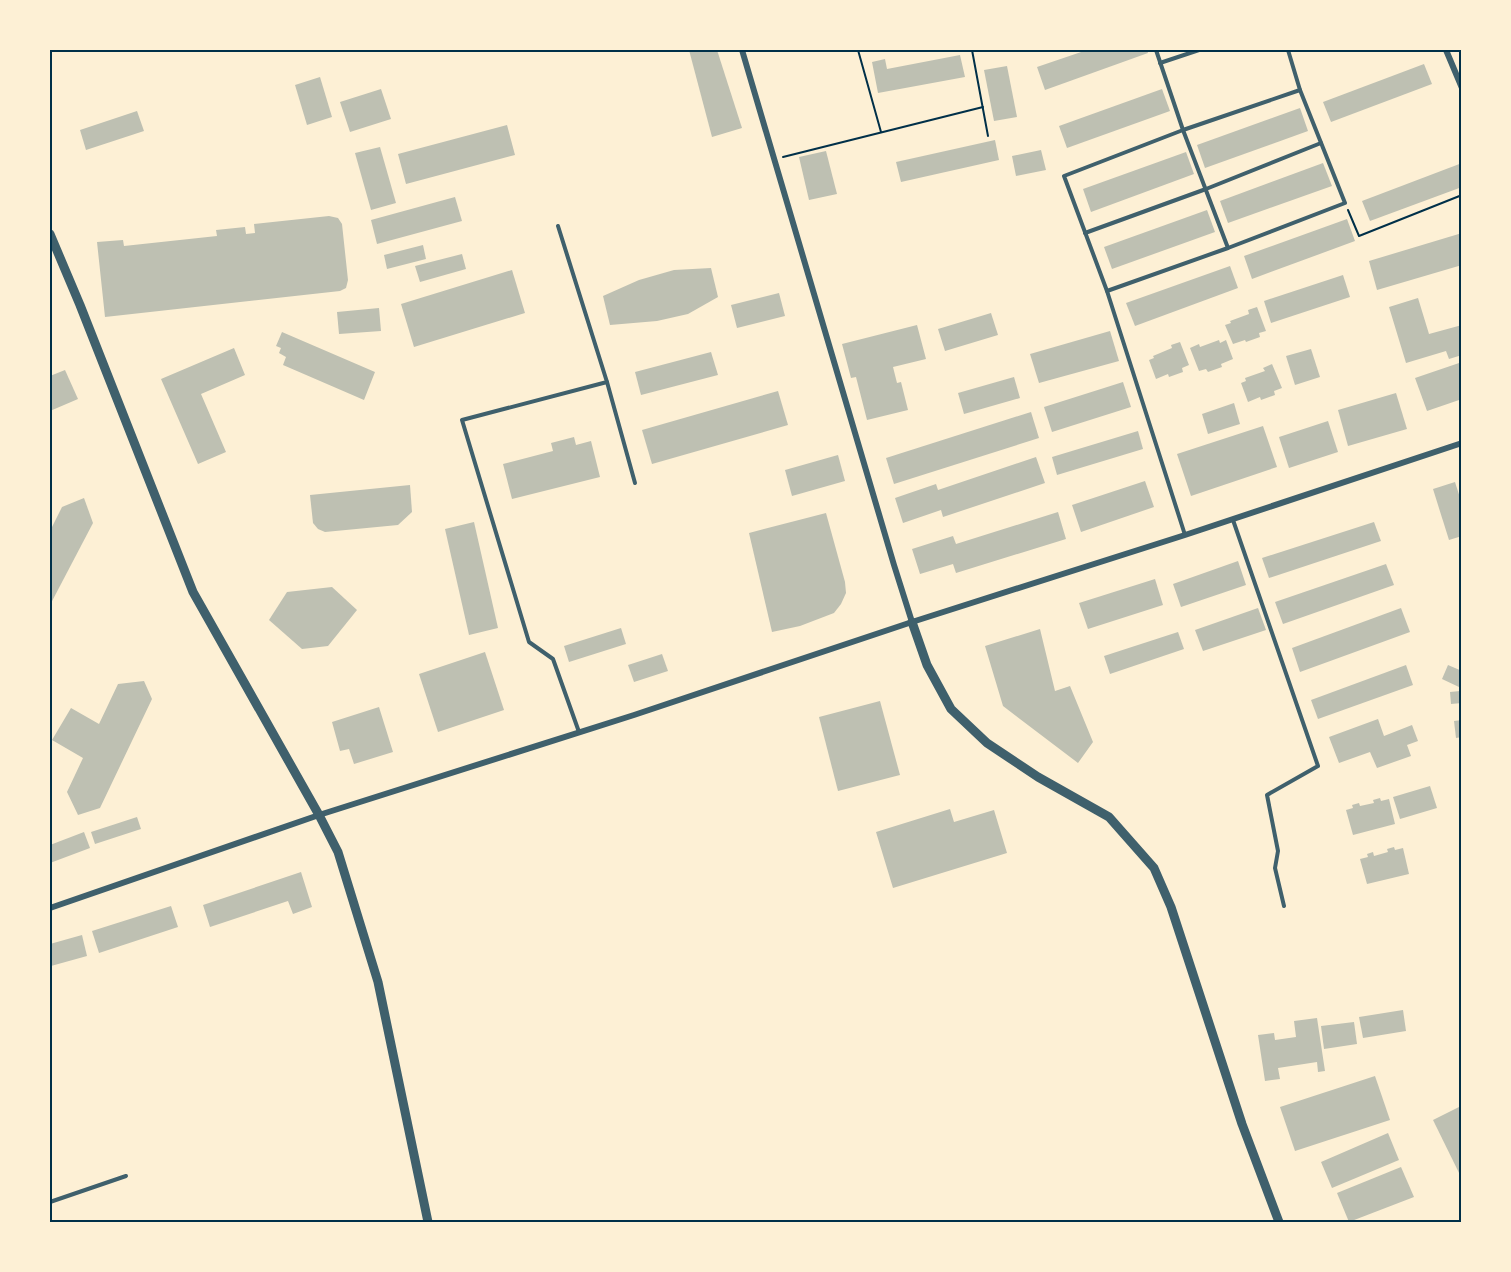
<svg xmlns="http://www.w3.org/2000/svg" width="1511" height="1272" viewBox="0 0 1511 1272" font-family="Cabin,sans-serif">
	<rect width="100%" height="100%" fill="#fdf0d5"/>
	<!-- building -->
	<g fill="#bec0b2">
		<polygon points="689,50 717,50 742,128 712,137"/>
		<polygon points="1087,50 1147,50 1148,53 1045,90 1037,67"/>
		<polygon points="960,55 965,77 878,93 872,62 885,59 887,69"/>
		<polygon points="1424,64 1432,84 1331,122 1323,102"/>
		<polygon points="1007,66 1017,117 994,121 984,70"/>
		<polygon points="320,77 332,117 307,125 295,85"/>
		<polygon points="381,89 391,119 350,132 340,102"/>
		<polygon points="1162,89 1170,111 1067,148 1059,126"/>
		<polygon points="1300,108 1308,131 1205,168 1197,145"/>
		<polygon points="137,111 144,131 86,150 80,130"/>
		<polygon points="507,125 515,155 406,184 398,154"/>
		<polygon points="995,140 999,160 901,182 896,162"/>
		<polygon points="380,147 396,203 371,210 355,153"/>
		<polygon points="1041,150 1046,170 1016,176 1012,156"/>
		<polygon points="826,151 837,194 809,200 799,157"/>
		<polygon points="1186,152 1194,174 1091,212 1083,189"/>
		<polygon points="1323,163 1332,186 1228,223 1220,201"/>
		<polygon points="1462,163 1462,187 1370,221 1362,201"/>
		<polygon points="455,197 462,221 377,244 371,220"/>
		<polygon points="1207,210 1215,232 1112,269 1104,247"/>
		<polygon points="329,216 338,218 342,224 348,280 346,288 340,291 105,317 97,242 123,240 124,246 217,236 216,230 245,227 246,234 255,233 254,224"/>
		<polygon points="1347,219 1355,241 1252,279 1244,256"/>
		<polygon points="1462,233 1462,265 1377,290 1369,261"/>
		<polygon points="423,245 426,259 387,269 384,255"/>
		<polygon points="462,254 466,269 420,282 415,266"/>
		<polygon points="1230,266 1238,288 1135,326 1126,303"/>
		<polygon points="711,268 718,297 688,314 657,321 610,325 603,296 639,280 674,270"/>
		<polygon points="512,270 525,313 414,347 401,304"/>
		<polygon points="1343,275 1350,297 1271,323 1264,301"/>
		<polygon points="779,293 785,316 737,328 731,305"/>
		<polygon points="1418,298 1429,334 1462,325 1462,355 1449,359 1446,351 1406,363 1389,307"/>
		<polygon points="1257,307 1266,331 1259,333 1260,337 1246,342 1245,340 1233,344 1225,325 1231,323 1230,321 1249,314 1248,310"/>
		<polygon points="379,308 381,331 339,334 337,312"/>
		<polygon points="991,313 998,335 945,351 938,329"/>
		<polygon points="917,325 926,359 893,367 897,383 901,382 908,410 867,420 856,377 851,378 842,344"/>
		<polygon points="1110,331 1119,361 1039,383 1030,354"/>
		<polygon points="282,332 375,372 364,400 283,365 286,357 279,353 281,348 276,346"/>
		<polygon points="1219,340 1220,343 1226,340 1233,359 1221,364 1222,367 1208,372 1206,369 1199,371 1190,348 1199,344 1200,347"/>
		<polygon points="1180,342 1189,365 1182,368 1183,372 1169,377 1168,374 1156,379 1149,360 1154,358 1153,356 1172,348 1171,345"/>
		<polygon points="234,348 245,375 201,394 226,452 198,464 161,379"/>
		<polygon points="1311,349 1320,377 1295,385 1286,356"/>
		<polygon points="711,352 718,375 641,395 635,372"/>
		<polygon points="1462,362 1462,399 1427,411 1415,378"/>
		<polygon points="1272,364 1282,388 1274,391 1275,395 1261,400 1260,397 1248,402 1241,383 1246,381 1245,378 1265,371 1263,368"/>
		<polygon points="65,370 78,399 50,411 50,376"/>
		<polygon points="1014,377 1020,398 964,414 958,393"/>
		<polygon points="1123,382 1131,407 1052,432 1044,407"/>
		<polygon points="778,391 788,425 652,464 642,430"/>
		<polygon points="1396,393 1407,429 1348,446 1338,410"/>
		<polygon points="1234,403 1240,424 1208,434 1202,414"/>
		<polygon points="1031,412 1039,438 894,484 886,458"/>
		<polygon points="1328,421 1338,452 1289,468 1279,437"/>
		<polygon points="1263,426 1277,467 1191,496 1177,454"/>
		<polygon points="1138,431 1143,449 1057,475 1052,457"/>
		<polygon points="574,437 576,445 591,441 600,477 512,499 503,464 553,451 551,443"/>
		<polygon points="838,455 845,481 792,496 785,470"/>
		<polygon points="1036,457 1045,483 943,517 941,510 903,523 895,498 936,484 938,490"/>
		<polygon points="1145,481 1154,507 1081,532 1072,505"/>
		<polygon points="1455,482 1462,504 1462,536 1449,540 1433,489"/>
		<polygon points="410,485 412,512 398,525 325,532 318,529 313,523 310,495"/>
		<polygon points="84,498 93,523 50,605 50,531 62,507"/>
		<polygon points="1058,512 1066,539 956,573 953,564 920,574 912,549 953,536 956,544"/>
		<polygon points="826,513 845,582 846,593 841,604 834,613 800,626 772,632 749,533"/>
		<polygon points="474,522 498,628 469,635 445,529"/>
		<polygon points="1374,522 1381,541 1269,578 1262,558"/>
		<polygon points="1238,561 1246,585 1181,607 1173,584"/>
		<polygon points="1386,564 1394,585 1283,624 1275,602"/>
		<polygon points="1155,579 1163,605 1088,629 1079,603"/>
		<polygon points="332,587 357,610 328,646 302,649 269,620 287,592"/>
		<polygon points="1258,608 1266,630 1203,651 1195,630"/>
		<polygon points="1401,608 1410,632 1300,672 1292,648"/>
		<polygon points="621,628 626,644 569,662 564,646"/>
		<polygon points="1040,629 1055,691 1070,686 1093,742 1078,763 1003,706 985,646"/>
		<polygon points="1178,632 1184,649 1110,674 1104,656"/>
		<polygon points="485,652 504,710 438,732 419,674"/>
		<polygon points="662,654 668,671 634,682 628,665"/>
		<polygon points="1406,665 1413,685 1318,719 1311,700"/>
		<polygon points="1448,665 1462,671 1462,703 1451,704 1450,692 1460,691 1459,687 1442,679"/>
		<polygon points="144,681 152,699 100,808 78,815 67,792 83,758 52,740 71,708 99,724 118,684"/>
		<polygon points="880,701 900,775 838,791 819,717"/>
		<polygon points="379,707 393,752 354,764 349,749 340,751 332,722"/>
		<polygon points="1378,719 1384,736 1412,725 1418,741 1407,745 1411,756 1377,768 1370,752 1339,763 1329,737"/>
		<polygon points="1462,720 1462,737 1456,738 1454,721"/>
		<polygon points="1430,786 1437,808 1400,819 1393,797"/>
		<polygon points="1380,798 1381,801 1389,799 1395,824 1353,835 1346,810 1353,808 1352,805 1359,803 1360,806 1374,803 1373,800"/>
		<polygon points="950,809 954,822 994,810 1007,853 893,888 876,832"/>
		<polygon points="137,817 141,829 95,844 91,832"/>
		<polygon points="84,832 90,848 50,863 50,845"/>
		<polygon points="1394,847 1395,850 1403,848 1409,874 1367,884 1360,859 1368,857 1367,854 1373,852 1374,856 1388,852 1387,849"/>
		<polygon points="301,872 312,907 293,914 288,901 210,927 203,905"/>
		<polygon points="171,906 178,927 99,953 92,931"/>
		<polygon points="82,935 87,956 51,966 50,959 50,944"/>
		<polygon points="1403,1010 1406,1031 1363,1038 1359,1017"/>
		<polygon points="1317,1018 1325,1071 1318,1072 1317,1062 1278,1068 1280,1079 1265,1081 1258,1035 1274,1033 1275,1040 1296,1037 1294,1021"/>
		<polygon points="1354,1022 1357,1044 1324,1049 1321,1026"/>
		<polygon points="1375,1076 1390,1120 1295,1151 1280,1107"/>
		<polygon points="1459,1107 1462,1113 1462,1179 1433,1120"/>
		<polygon points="1388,1133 1399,1160 1332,1188 1321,1162"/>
		<polygon points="1401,1167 1414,1197 1349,1222 1337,1193"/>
	</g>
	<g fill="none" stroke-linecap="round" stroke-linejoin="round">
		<!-- path -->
		<g stroke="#003049" stroke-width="2">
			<polyline points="858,50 881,132"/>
			<polyline points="972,50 988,136"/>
			<polyline points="783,157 983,107"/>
			<polyline points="1348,210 1359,236 1462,195"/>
		</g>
		<!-- service -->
		<g stroke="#3f606c" stroke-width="4">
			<polyline points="1156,50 1183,130 1228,248"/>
			<polyline points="1160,63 1199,50"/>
			<polyline points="558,226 607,382 462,420 529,642 553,659 579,732"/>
			<polyline points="1085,233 1206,189 1321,143"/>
			<polyline points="1107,291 1228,248 1345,203 1300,90"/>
			<polyline points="607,382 635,483"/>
			<polyline points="1233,520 1318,766 1267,795 1278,851 1275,868 1284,906"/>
			<polyline points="1185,535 1107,291 1064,176 1183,130 1300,90 1288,50"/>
			<polyline points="50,1202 126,1176"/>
		</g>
		<!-- minor -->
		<g stroke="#3f606c" stroke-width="6">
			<polyline points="742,50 894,565 912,622"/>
			<polyline points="1446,50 1462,88"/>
			<polyline points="50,908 319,815 634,715 912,622 1185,535 1462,443"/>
		</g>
		<!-- tertiary -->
		<g stroke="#3f606c" stroke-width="9">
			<polyline points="50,234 80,305 193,592 319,815 338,852 378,982 428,1222"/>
			<polyline points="912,622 927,665 951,709 987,743 1038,777 1109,817 1154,868 1171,907 1242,1124 1279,1222"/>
		</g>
	</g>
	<!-- border -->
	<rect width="1511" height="1272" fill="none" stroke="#fdf0d5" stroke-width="102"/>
	<rect x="51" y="51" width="1409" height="1170" fill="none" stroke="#003049" stroke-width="2"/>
</svg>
